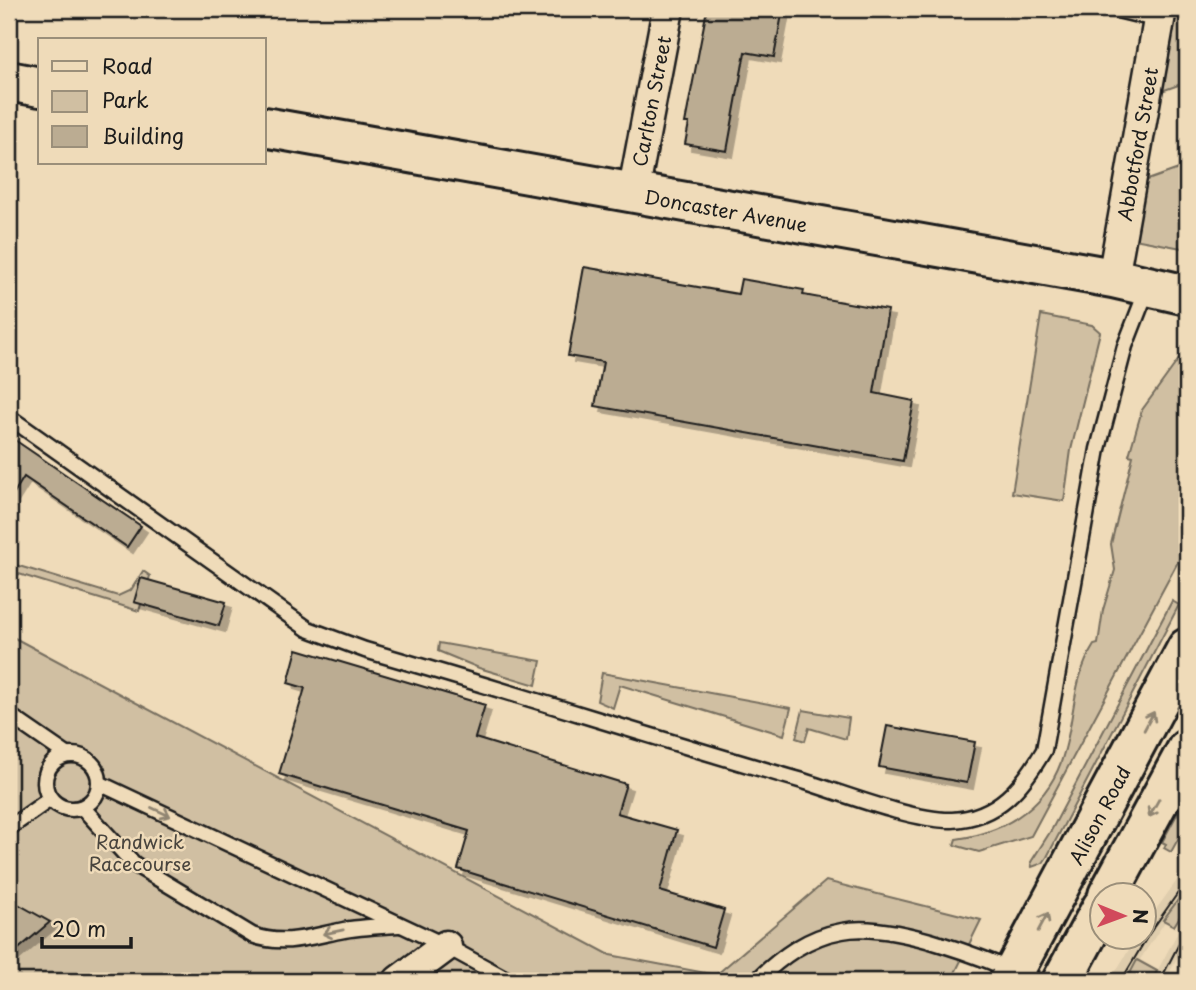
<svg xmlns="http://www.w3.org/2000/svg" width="1196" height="990" viewBox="0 0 1196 990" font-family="'Playpen Sans',sans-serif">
	<defs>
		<filter id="shadow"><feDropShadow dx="6" dy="6" stdDeviation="0" flood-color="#0004"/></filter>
	</defs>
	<rect width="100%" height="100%" fill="#efdbb9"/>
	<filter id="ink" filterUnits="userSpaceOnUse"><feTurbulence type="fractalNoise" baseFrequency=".0143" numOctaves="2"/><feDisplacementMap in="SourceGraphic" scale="14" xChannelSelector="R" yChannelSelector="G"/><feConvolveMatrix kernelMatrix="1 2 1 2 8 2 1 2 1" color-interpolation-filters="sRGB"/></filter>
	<g filter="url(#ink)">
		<!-- built -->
		<g fill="#dfcdad">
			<polygon points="1187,852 1187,888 1126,981 1110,981 1136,938 1144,937 1144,926 1183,872 1180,867"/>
			<polygon points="1187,915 1187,939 1165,981 1152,981"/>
		</g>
		<!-- green -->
		<g fill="#d0bfa2" stroke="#766e5f" stroke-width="2">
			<polygon points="1174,9 1187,9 1187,82 1159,92"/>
			<polygon points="1187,166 1187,249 1134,239 1142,182"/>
			<polygon points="1041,315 1092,325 1100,332 1071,450 1064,501 1012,493"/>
			<path d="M1187,348v197l-156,291 -52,16 -25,-7 2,-6c53,-7 96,-37 109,-90 10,-36 8,-71 29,-104l4,-1 5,-34 12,-40 -4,-26 22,-88 -4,-1 13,-45z"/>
			<polygon points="9,563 118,596 131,590 143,571 150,576 139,611 9,571"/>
			<polygon points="1172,601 1179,605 1047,857 1043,863 1032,867 1031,862 1052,829"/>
			<polygon points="9,635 610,955 716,975 826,881 981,920 951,981 9,981"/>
			<polygon points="439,643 541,661 536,685 479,668 438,651"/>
			<polygon points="602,673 791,708 784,735 620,685 613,708 597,701"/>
			<polygon points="803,710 849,718 846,739 809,728 805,741 796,738"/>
			<polygon points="1187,796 1187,823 1171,852 1164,848 1166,844 1162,842"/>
			<polygon points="1187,888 1187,915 1182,913 1174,926 1163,920"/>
			<polygon points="1137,960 1157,971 1152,981 1126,981"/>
		</g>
		<!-- building -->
		<g fill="#bbac92" stroke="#1c1c1c" stroke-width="2" filter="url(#shadow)">
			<polygon points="707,9 783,9 774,57 745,52 727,151 685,144 689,123 685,123"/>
			<polygon points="584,267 738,294 741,279 804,290 803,295 888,310 874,393 914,401 903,461 595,406 603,362 568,356"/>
			<polygon points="9,436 141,526 127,547 24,477 9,501"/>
			<polygon points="141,578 226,602 219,626 134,602"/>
			<polygon points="297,649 485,705 475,738 626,784 617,813 677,830 660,891 724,910 713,947 458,869 469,831 279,774 305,688 288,683"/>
			<polygon points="887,726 975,742 967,783 879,767"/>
			<polygon points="9,899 50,922 9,957"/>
		</g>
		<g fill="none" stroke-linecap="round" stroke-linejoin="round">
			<defs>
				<g id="lane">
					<polyline points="1113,9 1159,20"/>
					<path d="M9,417l299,212 57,21c147,42 292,89 438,131 39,12 110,40 149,39 46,-2 71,-34 92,-70l54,-301 27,-103 23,-59"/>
					<polyline points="9,715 67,755"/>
					<circle cx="72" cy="782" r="27"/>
					<polyline points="99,783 446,946 510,981"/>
					<path d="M83,808l51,56 118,71c33,12 60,1 92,-5 19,-3 38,-4 56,-5"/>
					<polyline points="9,828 50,799"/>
					<path d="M756,981c25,-24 51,-44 86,-50 52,-10 148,29 195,50"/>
				</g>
				<g id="street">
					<polyline points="633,194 668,9"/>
					<polyline points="1113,278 1161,9"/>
					<polyline points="399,981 446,946"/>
				</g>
				<g id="secondary">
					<polyline points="9,81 40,87"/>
					<polyline points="264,127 1113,278 1187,295"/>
				</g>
				<g id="primary">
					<polyline points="1108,895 1187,749"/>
					<polyline points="1009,981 1187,648"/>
					<polyline points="1062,981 1102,907"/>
				</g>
			</defs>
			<!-- lane casing -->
			<use href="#lane" stroke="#1c1c1c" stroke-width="19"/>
			<!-- street casing -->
			<use href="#street" stroke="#1c1c1c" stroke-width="35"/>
			<!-- secondary casing -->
			<use href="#secondary" stroke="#1c1c1c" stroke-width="44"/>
			<!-- primary casing -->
			<use href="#primary" stroke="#1c1c1c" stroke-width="44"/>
			<!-- lane -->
			<use href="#lane" stroke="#efdbb9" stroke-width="14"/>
			<!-- street -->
			<use href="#street" stroke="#efdbb9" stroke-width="30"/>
			<!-- secondary -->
			<use href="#secondary" stroke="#efdbb9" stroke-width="38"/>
			<!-- primary -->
			<use href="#primary" stroke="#efdbb9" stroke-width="38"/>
			<!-- tram -->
			<g stroke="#1c1c1c" stroke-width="2">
				<polyline points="1121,981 1149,934 1187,880"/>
				<polyline points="1160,981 1187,928"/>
			</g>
		</g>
		<!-- one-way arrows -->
		<defs><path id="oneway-shaft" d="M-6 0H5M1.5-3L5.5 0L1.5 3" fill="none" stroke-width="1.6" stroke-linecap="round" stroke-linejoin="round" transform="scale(1.75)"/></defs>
		<g stroke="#908572">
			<use href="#oneway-shaft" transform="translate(1149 721) rotate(-62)"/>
			<use href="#oneway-shaft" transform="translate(1154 808) rotate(119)"/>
			<use href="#oneway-shaft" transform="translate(161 812) rotate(25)"/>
			<use href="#oneway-shaft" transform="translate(1043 922) rotate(-62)"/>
			<use href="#oneway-shaft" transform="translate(333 932) rotate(168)"/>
		</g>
	</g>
	<g text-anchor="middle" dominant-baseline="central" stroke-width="5" stroke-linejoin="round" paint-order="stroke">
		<!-- street labels -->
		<g font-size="19" fill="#1c1c1c" stroke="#efdbb9">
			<text transform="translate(651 101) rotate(-79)">Carlton Street</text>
			<text transform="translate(1137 144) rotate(-80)">Abbotford Street</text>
			<text transform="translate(726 210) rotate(10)">Doncaster Avenue</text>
			<text transform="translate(1099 815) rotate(-62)">Alison Road</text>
		</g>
		<!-- park labels -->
		<g font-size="19" fill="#49453e" stroke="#efdbb9">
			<text x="140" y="841">Randwick<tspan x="140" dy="22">Racecourse</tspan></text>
		</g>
	</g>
	<!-- margin -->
	<rect width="1196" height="990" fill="none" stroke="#efdbb9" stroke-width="35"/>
	<rect x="18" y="18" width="1161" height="955" fill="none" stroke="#1c1c1c" stroke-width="2.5" filter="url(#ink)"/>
	<!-- legend -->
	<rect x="38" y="38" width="228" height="126" fill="#efdbb9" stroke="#9b8f7a" stroke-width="2"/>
	<rect x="52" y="61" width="35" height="10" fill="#efdbb9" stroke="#9b8f7a" stroke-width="2"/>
	<text x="102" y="74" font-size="21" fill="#1c1c1c">Road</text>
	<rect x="52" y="91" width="35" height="21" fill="#d0bfa2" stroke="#9b8f7a" stroke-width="2"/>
	<text x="102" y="108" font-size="21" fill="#1c1c1c">Park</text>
	<rect x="52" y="126" width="35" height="21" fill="#bbac92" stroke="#9b8f7a" stroke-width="2"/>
	<text x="102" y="144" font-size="21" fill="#1c1c1c">Building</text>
	<!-- north arrow -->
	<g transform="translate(1123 916) rotate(91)"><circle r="33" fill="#efdbb9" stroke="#9b8f7a" stroke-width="2"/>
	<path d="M0-5L12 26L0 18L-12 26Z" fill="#d1495b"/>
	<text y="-10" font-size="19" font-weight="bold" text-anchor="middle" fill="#1c1c1c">N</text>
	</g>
	<!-- scale -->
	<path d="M42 937v10h89v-10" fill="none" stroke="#1c1c1c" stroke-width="3.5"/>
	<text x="52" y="937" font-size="21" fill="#1c1c1c" stroke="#efdbb9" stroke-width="5" paint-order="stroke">20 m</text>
</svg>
